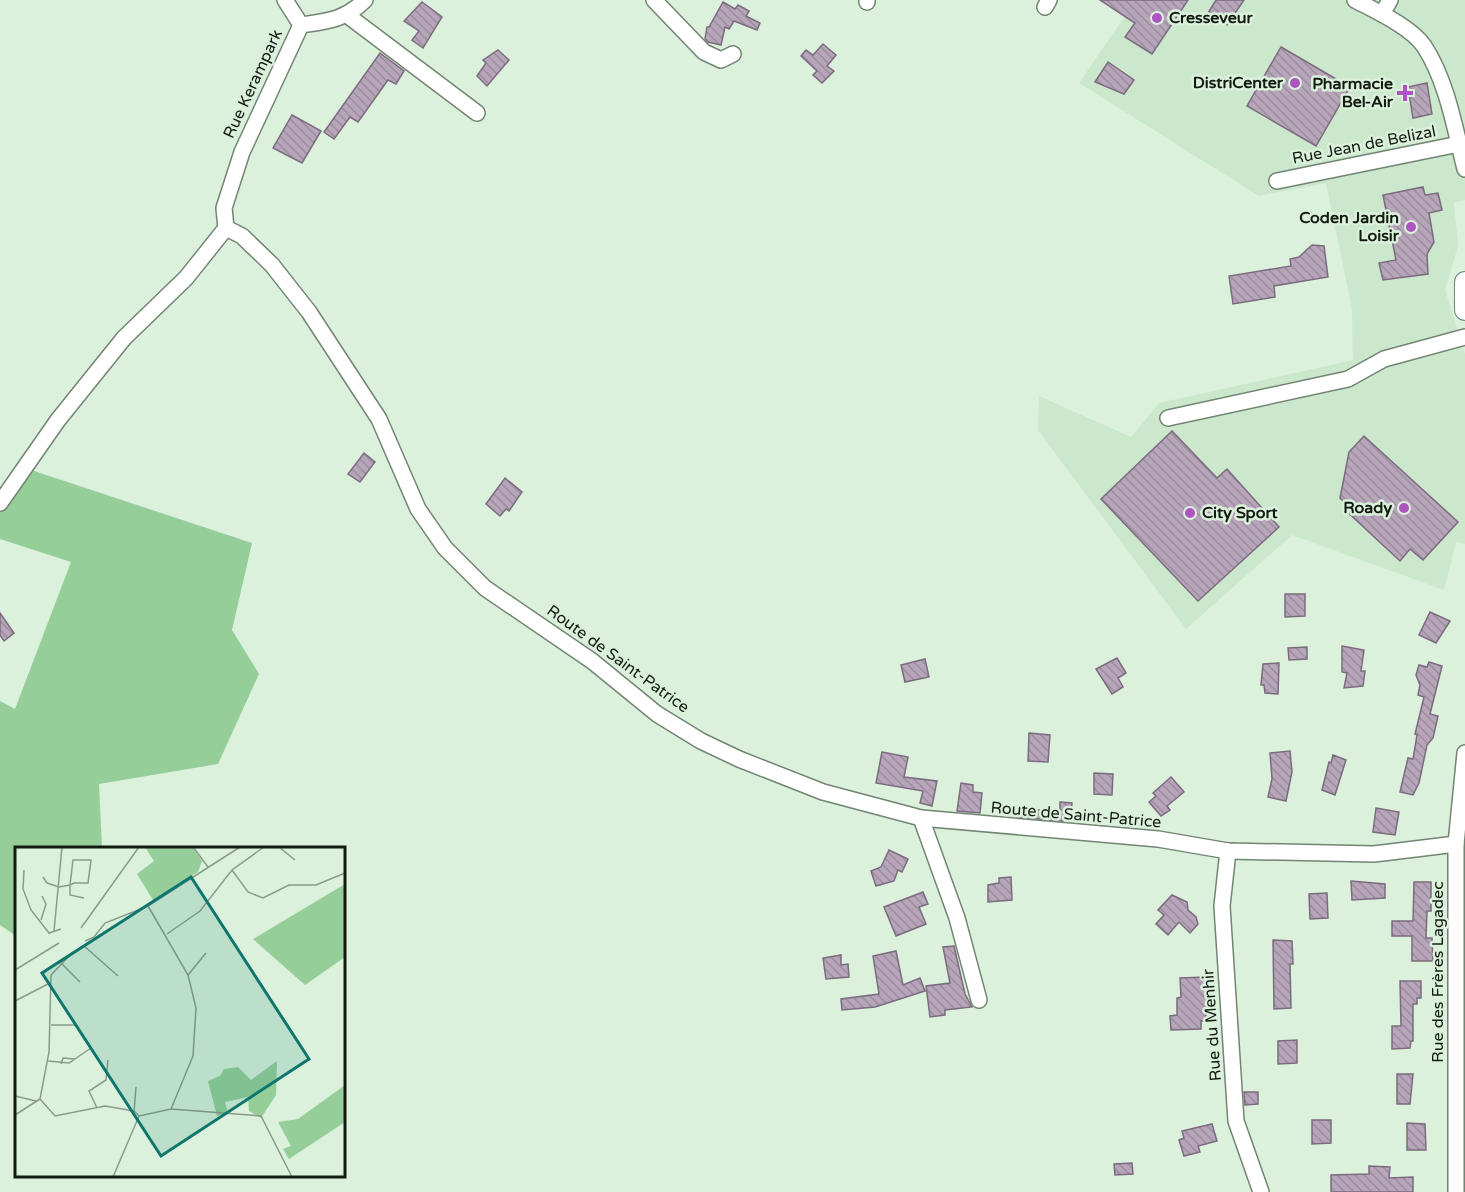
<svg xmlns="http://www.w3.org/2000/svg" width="1465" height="1192" viewBox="0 0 1465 1192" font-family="'Varela Round',sans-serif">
	<defs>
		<pattern id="building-back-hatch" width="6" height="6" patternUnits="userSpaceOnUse" patternTransform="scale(1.5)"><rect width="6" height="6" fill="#b7a5ba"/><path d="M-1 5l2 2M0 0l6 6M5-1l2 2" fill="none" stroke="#9c8d9f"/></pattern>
	</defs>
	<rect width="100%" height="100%" fill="#dbf1dc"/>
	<!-- built -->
	<polygon fill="#cbe7cc" points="1136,0 1465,0 1465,200 1454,203 1458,246 1445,290 1465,354 1465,544 1456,542 1444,590 1292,535 1186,629 1038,430 1039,396 1131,437 1159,403 1353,360 1352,309 1326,183 1259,196 1079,83"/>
	<!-- grass -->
	<polygon fill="#96ce99" points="16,465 252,543 232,630 259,674 218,764 99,784 102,848 16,848 16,936 0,925 0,701 15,709 71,562 0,539 0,511"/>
	<!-- building -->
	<g fill="url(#building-back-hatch)" stroke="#7b6b7e" stroke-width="1.5">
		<polygon points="1100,0 1188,0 1152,54 1125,37 1135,23"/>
		<polygon points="1216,0 1244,0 1227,25 1208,13"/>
		<polygon points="422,2 442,17 423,48 412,40 419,31 404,21"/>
		<polygon points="723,2 735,9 738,5 749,11 746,16 760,23 757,30 734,21 729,29 725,27 721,45 708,42 705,39 707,27 709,27"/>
		<polygon points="823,44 836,55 827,66 834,71 822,83 813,75 817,71 801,56 806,50 813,55"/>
		<polygon points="1281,47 1350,87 1316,146 1247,106"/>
		<polygon points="498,50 509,60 487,86 477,76 486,63 483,60"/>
		<polygon points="380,53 404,71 396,84 388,80 358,122 350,117 334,139 324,132"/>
		<polygon points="1108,62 1134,80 1124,94 1095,82"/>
		<polygon points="1427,83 1432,114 1413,118 1408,87"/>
		<polygon points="292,115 321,131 302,163 273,148"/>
		<polygon points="1423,187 1425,195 1438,193 1442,210 1429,213 1434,242 1427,254 1428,274 1383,280 1379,263 1396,260 1383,195"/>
		<polygon points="1312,245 1324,246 1328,277 1274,286 1275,297 1233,304 1229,276 1291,266 1290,259 1299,257"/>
		<polygon points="1172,431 1217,478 1227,469 1279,527 1198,601 1101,499"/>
		<polygon points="1364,436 1458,522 1423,560 1410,549 1400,561 1343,508 1346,504 1340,498 1349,452"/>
		<polygon points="364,453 375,462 360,482 348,474"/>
		<polygon points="505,478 522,492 509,511 506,509 500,516 486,504"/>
		<polygon points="1285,594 1305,594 1305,616 1285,617"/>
		<polygon points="1430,612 1450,621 1436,643 1419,635"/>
		<polygon points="0,613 14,633 4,641 0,635"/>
		<polygon points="1342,646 1364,650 1361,671 1365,671 1363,686 1344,688 1347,673 1342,672"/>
		<polygon points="1307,647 1307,659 1289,660 1288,648"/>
		<polygon points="1117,658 1126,673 1118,678 1123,687 1112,694 1096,669"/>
		<polygon points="925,659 929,677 905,682 901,665"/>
		<polygon points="1429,662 1442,666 1430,714 1438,716 1433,738 1427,745 1419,783 1413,795 1400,792 1408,758 1413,759 1417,735 1415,734 1424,697 1418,695 1420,685 1416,675 1419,665 1427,667"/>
		<polygon points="1279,663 1278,694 1265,693 1264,685 1261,685 1263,664"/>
		<polygon points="1029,733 1050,735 1048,762 1028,761"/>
		<polygon points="1290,751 1292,772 1286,801 1268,797 1272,779 1270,753"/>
		<polygon points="882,752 908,757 904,777 937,781 932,806 920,803 923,791 876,783"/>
		<polygon points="1333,755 1346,760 1335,795 1322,790 1329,762 1331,763"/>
		<polygon points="1094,773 1113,774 1112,795 1094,794"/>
		<polygon points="1171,777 1184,792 1167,806 1170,810 1161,816 1149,802 1156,796 1153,793"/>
		<polygon points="961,783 973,785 973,792 982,793 980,813 957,811"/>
		<polygon points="1060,802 1072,803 1071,815 1064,815 1063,821 1015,817 1016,808 1051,811 1060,810"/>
		<polygon points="1376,808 1399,812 1395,835 1373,832"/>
		<polygon points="889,850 908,859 902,872 898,870 894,881 876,886 871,871 881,867"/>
		<polygon points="1011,877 1012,900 988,902 988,885 999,883 999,878"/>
		<polygon points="1351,881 1385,884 1385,898 1352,900"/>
		<polygon points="1414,882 1431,882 1431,911 1427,911 1426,938 1432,938 1433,961 1412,961 1412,936 1392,936 1392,921 1413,921"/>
		<polygon points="923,892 928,904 919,907 926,924 896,936 884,907"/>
		<polygon points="1327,893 1328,918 1310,919 1309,894"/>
		<polygon points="1172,895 1187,902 1188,910 1196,917 1198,924 1190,933 1179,922 1168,935 1156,924 1164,915 1158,910"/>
		<polygon points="1273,940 1292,941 1293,964 1290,964 1291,1008 1274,1009"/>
		<polygon points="954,946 965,994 972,1007 945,1010 945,1015 930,1017 926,986 950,983 943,947"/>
		<polygon points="896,951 903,985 920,978 925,991 875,1007 842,1010 841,999 879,994 873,956"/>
		<polygon points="841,955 841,965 848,964 849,977 826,979 823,958"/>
		<polygon points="1206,977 1206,1021 1201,1021 1201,1029 1171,1030 1170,1016 1177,1015 1177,998 1181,997 1180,978"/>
		<polygon points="1400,981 1421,981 1421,998 1417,998 1417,1004 1413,1004 1413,1041 1411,1041 1410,1048 1392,1049 1392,1026 1401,1026"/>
		<polygon points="1297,1040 1297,1063 1278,1064 1278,1041"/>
		<polygon points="1397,1074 1413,1074 1410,1104 1397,1104"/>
		<polygon points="1244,1092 1258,1092 1258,1104 1245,1105"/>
		<polygon points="1312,1120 1331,1120 1331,1143 1312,1144"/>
		<polygon points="1407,1123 1425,1124 1426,1150 1407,1150"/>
		<polygon points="1212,1124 1217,1141 1198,1146 1200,1152 1184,1156 1179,1140 1184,1138 1182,1131"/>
		<polygon points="1132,1163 1133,1174 1115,1175 1114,1164"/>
		<polygon points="1369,1166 1390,1167 1389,1178 1413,1177 1413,1192 1331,1192 1331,1175 1369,1174"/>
	</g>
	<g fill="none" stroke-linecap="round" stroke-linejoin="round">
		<defs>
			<g id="minor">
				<polyline points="285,0 301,25"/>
				<polyline points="654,0 704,52 721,60 733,54"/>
				<polyline points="867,0 867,2"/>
				<path d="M1355,0c21,11 56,27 69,46 23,35 31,83 41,123"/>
				<polyline points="1045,7 1049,0"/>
				<polyline points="1382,14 1390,0"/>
				<polyline points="347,15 477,113"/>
				<polyline points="1277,181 1459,144"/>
				<polyline points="226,228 242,236 272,265 309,312 379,419 418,509 445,548 485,588 592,661 657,714 701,741 739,759 823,792 921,818 1158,839 1228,851 1374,854 1456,844"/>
				<path d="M226,228l-2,-20 18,-56 59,-127c27,-4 44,-5 64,-25"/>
				<polyline points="1168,418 1348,379 1384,359 1465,337"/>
				<polyline points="0,503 58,420 124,338 186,278 226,228"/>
				<polyline points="921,818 957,918 979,1000"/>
				<polyline points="1228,851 1222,906 1236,1121 1261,1192"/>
				<polyline points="1456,1192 1456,844 1465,753"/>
			</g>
			<polyline id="major" points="1465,282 1465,310"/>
		</defs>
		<!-- minor casing -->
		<use href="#minor" stroke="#728573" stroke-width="18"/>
		<!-- major casing -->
		<use href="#major" stroke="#728573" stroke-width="22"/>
		<!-- minor -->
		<use href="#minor" stroke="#fff" stroke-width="15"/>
		<!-- major -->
		<use href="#major" stroke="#fff" stroke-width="20"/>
	</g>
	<!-- markers -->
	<g fill="#ad54c0" stroke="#dbf1dc" stroke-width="2">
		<circle cx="1157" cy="18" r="6"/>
		<circle cx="1295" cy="83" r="6"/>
		<path d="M1402 84h6v6h6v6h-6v6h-6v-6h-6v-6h6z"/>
		<circle cx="1411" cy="227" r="6"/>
		<circle cx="1404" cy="508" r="6"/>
		<circle cx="1190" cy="513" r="6"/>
	</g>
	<g text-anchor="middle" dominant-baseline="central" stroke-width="5" stroke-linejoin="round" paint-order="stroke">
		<!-- poi labels -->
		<g font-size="16" font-weight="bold" fill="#121a12" stroke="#dbf1dc" text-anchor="end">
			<text x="1169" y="18" text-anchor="start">Cresseveur</text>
			<text x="1283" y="83">DistriCenter</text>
			<text x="1393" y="84">Pharmacie<tspan x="1393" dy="18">Bel-Air</tspan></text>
			<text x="1399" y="218">Coden Jardin<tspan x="1399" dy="18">Loisir</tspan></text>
			<text x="1392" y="508">Roady</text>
			<text x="1202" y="513" text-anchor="start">City Sport</text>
		</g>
		<!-- street labels -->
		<g font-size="16" fill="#121a12" stroke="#dbf1dc">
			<text transform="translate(253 84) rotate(-65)">Rue Kerampark</text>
			<text transform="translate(1364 145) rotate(-11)">Rue Jean de Belizal</text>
			<text transform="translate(618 659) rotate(36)">Route de Saint-Patrice</text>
			<text transform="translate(1076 815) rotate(5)">Route de Saint-Patrice</text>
			<text transform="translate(1438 972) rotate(-90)">Rue des Frères Lagadec</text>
			<text transform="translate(1212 1025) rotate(-94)">Rue du Menhir</text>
		</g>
	</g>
	<!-- overview -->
	<g transform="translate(15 847)">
		<rect width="330" height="330" fill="#dbf1dc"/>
		<path d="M130,0h47l10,14 -4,11 -45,28 -16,-26 17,-13zM262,214l-1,34 -15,23 -12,-7 -1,-14 -23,5 3,12 -11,2 -9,-35 12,-5 4,-7 14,-2 13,13z" fill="#96ce99"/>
		<path d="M330,37v73l-40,28 -52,-46zM330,238v37l-56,37 -6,-10 8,-3 -13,-24 20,-3z" fill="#96ce99"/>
		<path fill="none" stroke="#8b9b8b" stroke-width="1.5" d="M178,0l15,20M264,0l16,13M9,23l-1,19 8,21 18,23 12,-4M217,23l16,22 15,6 26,-13h27l29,-12M28,30l4,6 12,4 11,-2 4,-2h14l3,-23h-18l-3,25v10l14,3M133,59l40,69 8,33 -3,48 -22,53M26,73l5,-16 -4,-8M66,81l58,-81M39,84l8,-84M152,87l33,-23 32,-41 32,-23M70,94l9,-4 11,-14 43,-17 92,-59M68,98l35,31M45,115l20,20M0,123l44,-27M173,128l18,-22M0,154l35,-18M36,178h26M33,214l21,2 22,-15M46,217l2,-6 12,1M0,249l21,5M25,252l15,17 50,-10 29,5 5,5 32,-7 90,7 31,61M25,252l9,-47 2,-77 22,-23M82,261l-8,-17 17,-11 2,-20M119,265l2,-25M0,268l25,-16M98,330l26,-61"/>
		<path fill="#0f766e" fill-opacity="0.15" stroke="#0f766e" stroke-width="3" d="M176,30l118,182 -148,97 -119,-183z"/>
		<rect width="330" height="330" fill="none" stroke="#121a12" stroke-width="3"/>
	</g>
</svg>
